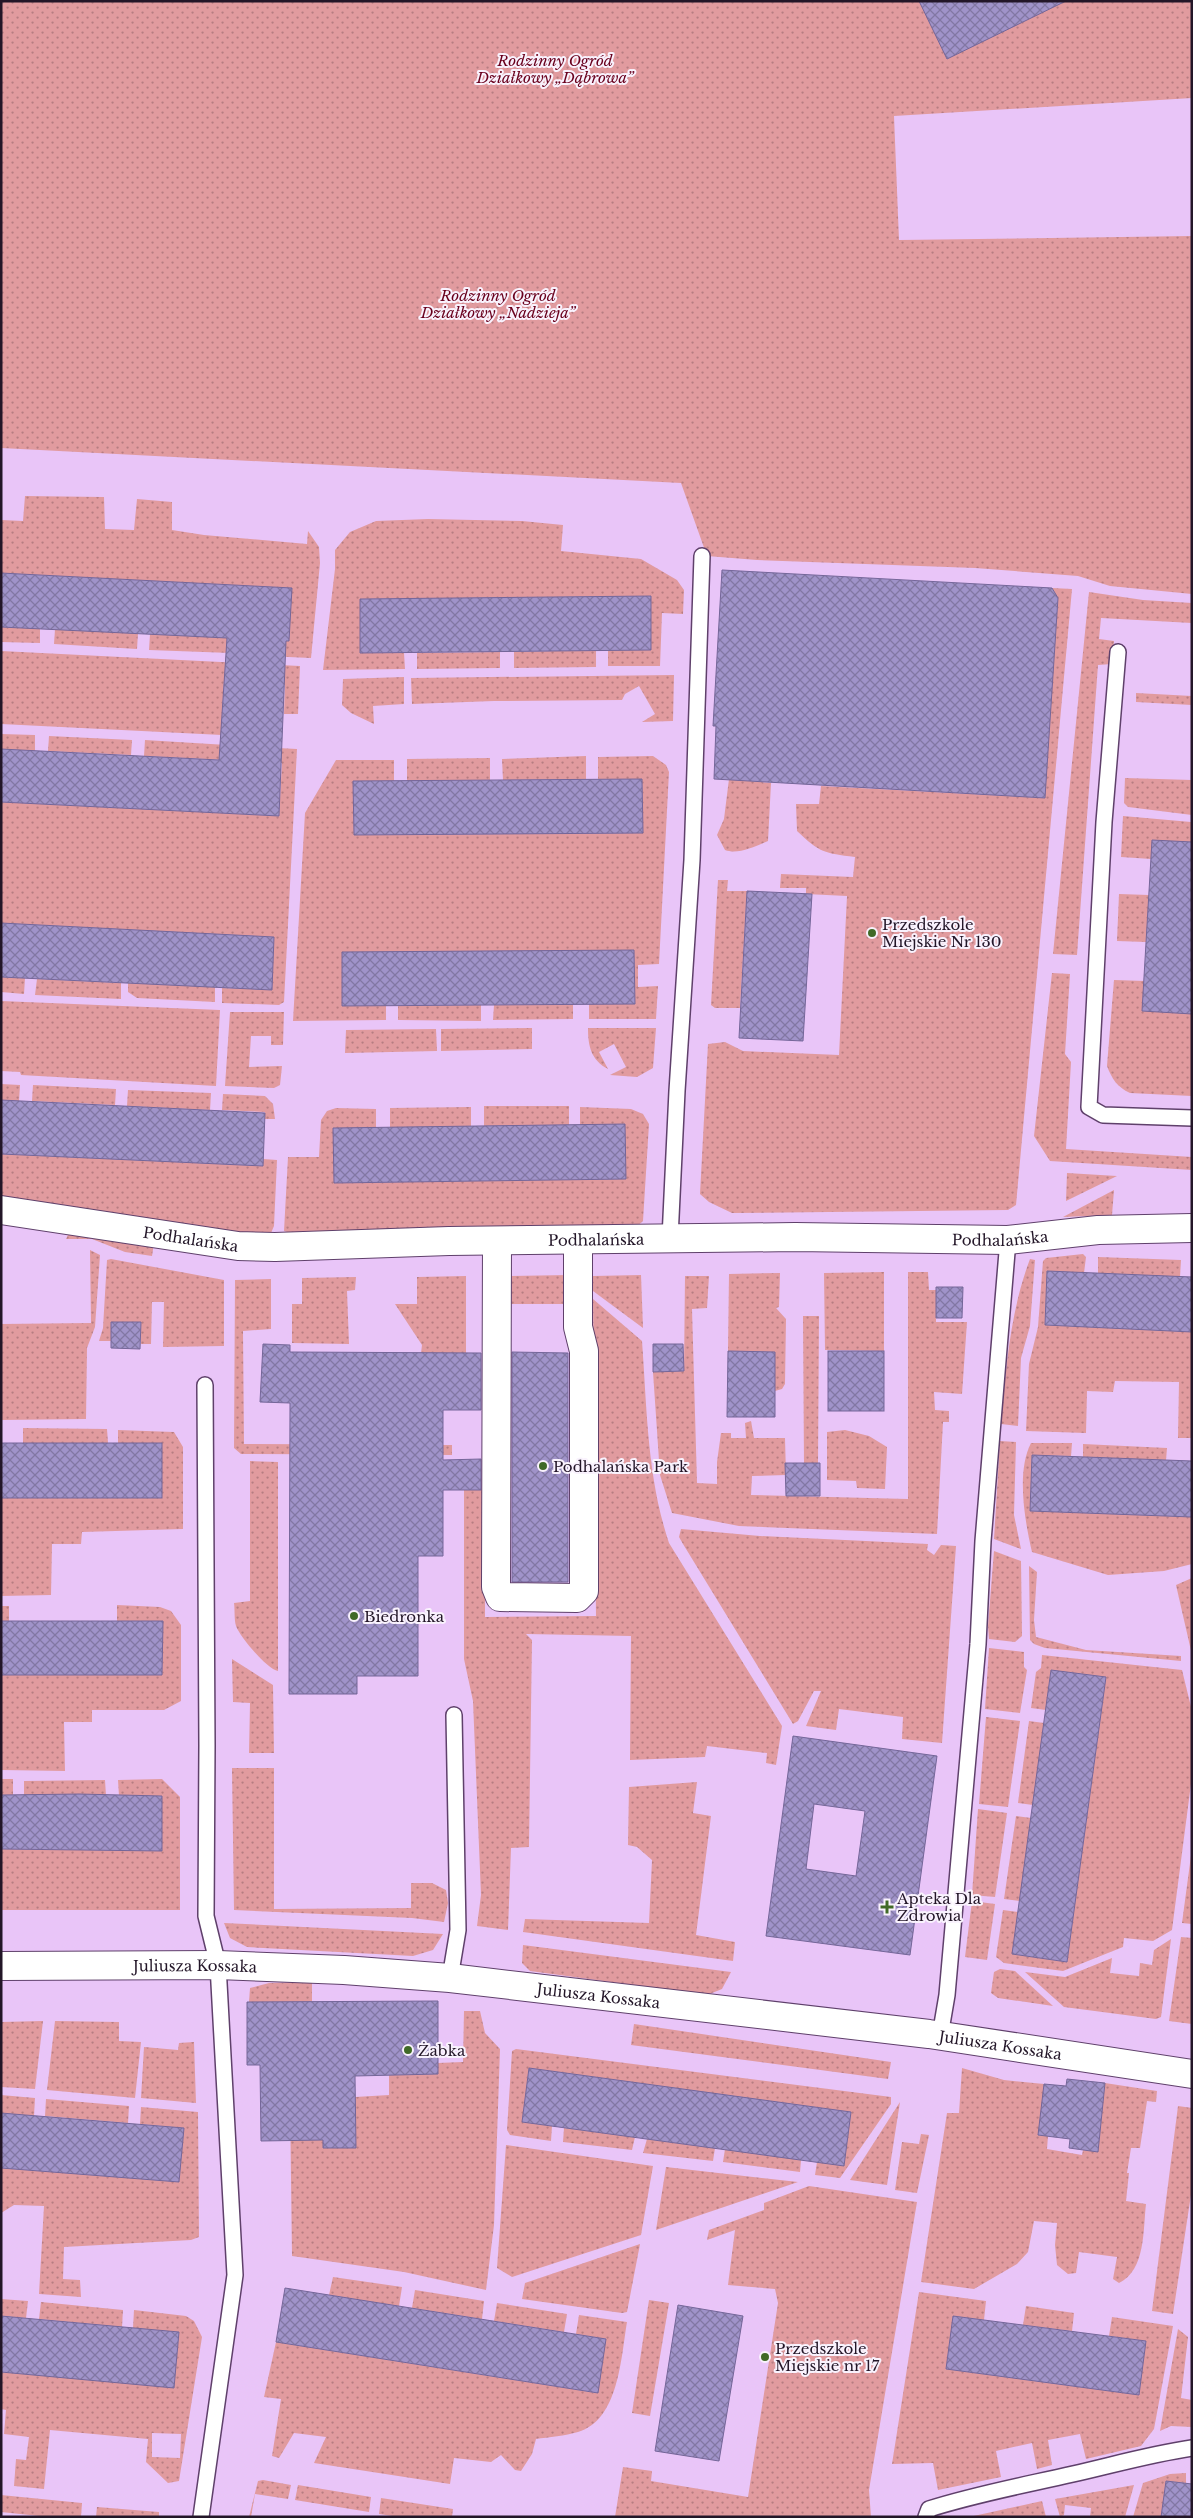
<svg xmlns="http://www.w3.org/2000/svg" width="1193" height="2518" viewBox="0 0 1193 2518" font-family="'Libre Baskerville',serif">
	<defs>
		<pattern id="green-dots" width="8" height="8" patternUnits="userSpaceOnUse" patternTransform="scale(1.25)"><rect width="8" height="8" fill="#e19b9f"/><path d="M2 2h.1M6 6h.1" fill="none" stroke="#b67d82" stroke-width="1.8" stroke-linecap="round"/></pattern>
		<pattern id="building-cross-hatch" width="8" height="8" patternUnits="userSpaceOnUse" patternTransform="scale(1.25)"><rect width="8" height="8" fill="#a093c9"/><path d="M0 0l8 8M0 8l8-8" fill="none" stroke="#8277a3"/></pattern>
	</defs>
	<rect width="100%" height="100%" fill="#e9c5f8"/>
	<!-- green -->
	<g fill="url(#green-dots)" fill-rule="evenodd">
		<polygon points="1,1 1192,1 1192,98 894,116 899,240 1192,236 1192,594 1110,586 1078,576 975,568 757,560 707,556 681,483 1,448"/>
		<polygon points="25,496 104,497 105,529 134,530 137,499 172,502 172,530 204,535 307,544 308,531 319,547 320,563 311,658 245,655 245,638 289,641 291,588 1,573 1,520 23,521"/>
		<polygon points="428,519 522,521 563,525 561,551 641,559 677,580 684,590 683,614 662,613 660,666 608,666 608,650 651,650 650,596 360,599 360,653 404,653 405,669 323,670 335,569 335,550 350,532 376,521"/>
		<path d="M1052,588l20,1 -56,616 -8,5 -276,3 -23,-11 -9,-8 8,-150 17,-2 18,9 96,4 8,-159 -41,-2v-6h-26l1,-14 72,3 2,-20c-31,-4 -35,-4 -58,-26l-1,-27h23l2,-18 223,12 14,-200z"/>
		<polygon points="1089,592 1143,600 1192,603 1192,623 1101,618 1099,639 1114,641 1112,664 1098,665 1077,955 1053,954"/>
		<polygon points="1,627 40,628 40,643 1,642"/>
		<polygon points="55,629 138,633 137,649 54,644"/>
		<polygon points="150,634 232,638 231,653 149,650"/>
		<polygon points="596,650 596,667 514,668 514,652"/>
		<polygon points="1,651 300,666 298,714 284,714 285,685 224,681 222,714 244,716 242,736 1,724"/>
		<polygon points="500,652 500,668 417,669 417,653"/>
		<polygon points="674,675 673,721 642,722 655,714 639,686 625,694 622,700 494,701 412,704 411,678"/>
		<polygon points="404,677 404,704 373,706 374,724 351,713 342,705 343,679"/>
		<polygon points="1136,693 1192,696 1192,705 1136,702"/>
		<polygon points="1,734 35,735 35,751 1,749"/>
		<polygon points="49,736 132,740 131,755 48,751"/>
		<polygon points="145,740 227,745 226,760 144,756"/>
		<polygon points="241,746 297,749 284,1002 279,1005 222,1003 222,988 272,990 274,937 1,923 1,802 279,816 282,763 240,761"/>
		<polygon points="586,756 586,779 503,780 502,759"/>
		<polygon points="653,756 666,765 669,772 659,964 638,965 638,987 658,986 656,1019 589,1019 589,1004 635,1004 634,950 386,1006 386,1020 293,1021 305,813 336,760 394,760 394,781 353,782 354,835 643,833 642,779 598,779 598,757"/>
		<polygon points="490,758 490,780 407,781 407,759"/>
		<polygon points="1125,778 1192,780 1192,815 1128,807 1124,803"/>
		<path d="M729,779l42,4 -3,58c-12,5 -30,14 -43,9l-8,-15 7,-16z"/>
		<polygon points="1123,816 1191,822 1192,842 1151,859 1121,857"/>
		<polygon points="718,880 728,880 727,891 747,891 740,1008 715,1008 711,1005"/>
		<polygon points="1119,894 1149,895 1146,942 1117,941"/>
		<polygon points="1052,973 1070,974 1065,1054 1071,1062 1066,1149 1192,1157 1192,1170 1050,1161 1034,1136"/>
		<polygon points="1,977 25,978 24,994 1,992"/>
		<polygon points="37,979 121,983 121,999 35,995"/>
		<path d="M1114,980l31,1 47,33v82l-62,-3c-13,-6 -18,-14 -23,-27z"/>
		<polygon points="128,983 215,987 215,1002 137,998 128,992"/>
		<polygon points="1,1001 220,1010 216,1086 21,1075 20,1072 1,1071"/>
		<polygon points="573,1004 573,1019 493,1020 494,1005"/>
		<polygon points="481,1005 481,1021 398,1020 398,1006"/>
		<polygon points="230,1012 284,1012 283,1045 271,1045 271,1036 251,1036 249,1067 282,1066 280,1085 274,1088 225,1086"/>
		<polygon points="532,1028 532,1049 441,1051 441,1029"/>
		<path d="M588,1028h68l-3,40 -16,9 -27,-2 16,-8 -12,-23 -15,8 9,17c-17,-9 -20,-23 -20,-41z"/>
		<polygon points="436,1029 437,1051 345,1053 346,1030"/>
		<polygon points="1,1084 20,1085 19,1101 1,1100"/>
		<polygon points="33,1085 116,1089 115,1105 32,1101"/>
		<polygon points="128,1090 211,1093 210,1110 127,1106"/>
		<polygon points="223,1094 265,1096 273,1104 275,1119 265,1119 265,1112 222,1110"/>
		<polygon points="484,1106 569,1106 569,1125 484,1126"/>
		<polygon points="471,1107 471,1127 390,1128 390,1108"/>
		<polygon points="580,1107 631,1109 643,1114 649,1124 643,1221 635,1228 293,1234 284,1231 288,1157 319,1157 321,1120 327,1111 336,1108 376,1109 376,1128 335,1183 625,1179 580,1125"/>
		<polygon points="1,1154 262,1166 263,1159 277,1160 274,1226 271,1233 233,1234 1,1199"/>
		<polygon points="1067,1173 1117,1176 1066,1201"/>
		<polygon points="1114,1190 1112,1215 1063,1217"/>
		<polygon points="70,1231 154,1243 152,1256 125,1252 92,1239 66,1239"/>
		<polygon points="90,1250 100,1255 95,1327 87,1348 86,1419 1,1420 1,1324 91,1323"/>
		<polygon points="1083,1254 1086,1257 1084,1273 1047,1271 1045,1325 1192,1332 1192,1438 1178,1438 1179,1382 1115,1381 1113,1392 1087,1391 1086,1433 1026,1431 1029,1364 1038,1327 1043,1261 1046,1258"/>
		<polygon points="1098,1257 1181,1260 1180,1277 1098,1273"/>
		<polygon points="111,1259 224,1280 224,1346 163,1347 164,1302 152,1302 151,1344 141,1344 141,1322 111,1322 111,1341 99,1341 103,1328 107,1260"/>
		<path d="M1030,1259l5,1 -5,66 -9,32 -3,68 -17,-2c5,-56 9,-112 29,-165z"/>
		<polygon points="884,1272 884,1351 825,1350 824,1273"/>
		<polygon points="908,1272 928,1272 929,1290 936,1290 936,1322 967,1322 962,1394 934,1392 935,1410 949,1411 949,1422 943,1422 937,1534 739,1526 672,1513 660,1475 653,1372 684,1371 685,1276 709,1276 707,1308 692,1309 697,1483 717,1484 717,1462 721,1433 731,1433 731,1438 746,1438 745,1423 751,1421 754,1438 785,1438 786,1475 752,1476 751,1495 908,1499"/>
		<polygon points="780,1273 779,1307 776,1308 786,1319 785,1384 782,1389 775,1391 775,1352 728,1351 729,1274"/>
		<polygon points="569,1275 569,1304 510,1304 510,1276"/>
		<polygon points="641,1275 643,1328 593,1291 593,1276"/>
		<polygon points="466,1276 466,1353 421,1353 422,1345 395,1304 417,1304 417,1277"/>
		<polygon points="356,1277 355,1290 347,1291 349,1344 292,1343 292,1304 302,1304 302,1278"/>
		<polygon points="271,1279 271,1329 243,1331 244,1444 452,1445 452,1455 241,1454 234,1448 235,1280"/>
		<path d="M593,1299l49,42c5,68 5,136 27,202l113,183 -6,39 -10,-2 1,-10 -60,-7 -2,11 -75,3 1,-124 -105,-2 6,6 -3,204v3l-18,1 -3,82 -31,-4 4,-31 -8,-194 -9,-42v-169h21v127l111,-1z"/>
		<polygon points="803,1316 819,1316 818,1463 804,1464"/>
		<polygon points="23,1428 107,1429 108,1443 23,1443"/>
		<polygon points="118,1430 174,1432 183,1447 183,1529 82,1532 81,1544 52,1544 51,1595 1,1596 1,1498 162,1498 162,1443 118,1443"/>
		<polygon points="845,1430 869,1436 887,1447 885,1489 857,1488 856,1481 827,1480 827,1432"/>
		<polygon points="1000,1441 1016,1442 1014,1515 1021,1549 994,1539"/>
		<path d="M1031,1443h41l-1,13 -39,-1 -2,56 162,6v47l-28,7 -56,4 -76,-23c-7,-30 -16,-80 -1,-109z"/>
		<polygon points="1083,1444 1167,1448 1166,1460 1083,1457"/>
		<path d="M250,1461l28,1v209c-11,-2 -38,-34 -42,-45 -2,-7 -1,-16 -2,-23l16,-2z"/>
		<polygon points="681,1529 760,1536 928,1544 927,1550 934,1555 941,1545 956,1546 942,1743 902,1739 903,1717 839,1709 836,1730 806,1726 821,1691 814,1691 798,1721 793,1724 683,1544 679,1537"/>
		<polygon points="994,1551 1021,1561 1022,1636 1015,1642 989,1639 988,1626"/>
		<polygon points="1029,1566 1037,1572 1034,1620 1036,1637 1086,1650 1181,1656 1181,1661 1045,1648 1034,1644 1030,1640"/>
		<polygon points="1192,1578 1192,1655 1176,1585"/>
		<polygon points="117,1605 160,1607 171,1611 181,1625 181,1701 164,1710 92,1710 92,1722 64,1722 65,1771 1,1770 1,1675 162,1675 163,1621 117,1621"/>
		<rect x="1" y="1606" width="8" height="15"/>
		<polygon points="989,1648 1024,1652 1024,1667 1027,1670 1020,1713 985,1709"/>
		<polygon points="1042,1655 1182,1670 1192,1711 1192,1776 1172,1930 1153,1941 1124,1938 1123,1947 1063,1971 1004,1963 996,1957 1003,1910 1019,1912 1013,1954 1067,1962 1106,1677 1051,1670 1046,1710 1031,1708 1036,1672 1041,1668"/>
		<polygon points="232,1659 273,1685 274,1753 249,1753 250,1703 233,1702"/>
		<polygon points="986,1717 1020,1721 1008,1807 979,1804"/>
		<polygon points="1029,1721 1044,1723 1033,1805 1018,1803"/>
		<polygon points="232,1768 274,1768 274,1909 411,1908 411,1883 432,1883 446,1890 448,1903 444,1922 412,1918 234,1910"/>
		<rect x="1" y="1779" width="12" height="16"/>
		<polygon points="162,1779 180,1797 180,1910 1,1910 1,1849 161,1851 162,1797 119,1796 118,1780"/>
		<polygon points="105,1780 106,1796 24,1795 24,1781"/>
		<polygon points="697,1782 693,1813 711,1816 696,1935 735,1942 733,1961 523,1932 525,1919 649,1923 652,1860 637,1847 628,1845 629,1787"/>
		<polygon points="978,1809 1007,1813 995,1897 972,1895"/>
		<polygon points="1016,1816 1031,1818 1020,1901 1004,1899"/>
		<polygon points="1192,1848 1192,1924 1182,1923"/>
		<polygon points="972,1901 995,1904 987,1960 965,1957"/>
		<polygon points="224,1923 443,1934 433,1950 413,1956 247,1947 230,1938"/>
		<polygon points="1181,1937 1192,1938 1192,2024 1169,2021"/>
		<polygon points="1171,1939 1161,2017 1156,2019 1064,2007 1025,1972 1065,1977 1112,1958 1110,1973 1139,1976 1140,1963 1152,1965 1154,1950"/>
		<polygon points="523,1945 731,1972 722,1989 707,1995 530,1971 522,1963"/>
		<polygon points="1000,1969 1015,1971 1053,2006 998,1998 991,1993 994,1972"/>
		<polygon points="312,1982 312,2002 249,2002 250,1988 269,1983"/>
		<polygon points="464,2011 480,2011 485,2033 500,2049 494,2225 486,2290 404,2272 292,2256 290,2098 323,2106 323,2148 356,2148 355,2097 389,2095 389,2062 399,2075 438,2074 438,2063 463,2062"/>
		<polygon points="43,2021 35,2089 1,2087 1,2022"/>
		<polygon points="55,2021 119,2022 119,2041 141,2042 135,2098 47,2090"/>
		<polygon points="634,2024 891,2062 888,2079 631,2045"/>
		<polygon points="194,2042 196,2103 141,2098 144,2047 178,2050 179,2043"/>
		<polygon points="516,2049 891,2097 891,2104 840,2178 815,2175 817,2162 844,2165 851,2112 529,2068 522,2122 552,2126 551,2141 510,2135 507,2130 512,2051"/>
		<path d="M962,2068l42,12 40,4 -5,51 9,1 -1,13 35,6 1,-5 15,1 7,-68 52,8 -1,11 -9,-1 -7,47h-9l-4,25h2l-3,28 20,3c-3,25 0,66 -27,79l-6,-4 4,-22 -38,-5 -3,21 -8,1 -11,-9 -2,-20 2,-22 -23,-2 -6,31 -11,12 -43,25 -53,-7 26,-169h12z"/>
		<polygon points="1,2095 35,2098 34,2116 1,2113"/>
		<polygon points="46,2099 129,2106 128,2123 45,2116"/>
		<polygon points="900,2102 887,2185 850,2180"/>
		<polygon points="1178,2106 1192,2108 1192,2188 1173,2314 1152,2311"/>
		<polygon points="141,2107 198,2112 199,2237 191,2240 64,2247 63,2279 80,2280 81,2297 39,2294 44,2206 14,2205 1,2213 1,2168 179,2182 184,2128 140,2124"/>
		<polygon points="564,2128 635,2137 632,2150 563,2142"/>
		<polygon points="921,2134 929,2135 917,2193 895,2190 902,2142 919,2144"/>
		<polygon points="647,2139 715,2148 713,2161 643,2153"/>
		<polygon points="506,2145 653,2166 641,2235 512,2277 497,2268"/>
		<polygon points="725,2149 801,2160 800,2172 723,2162"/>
		<polygon points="666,2167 798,2182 656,2230"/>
		<polygon points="809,2186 917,2202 869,2490 871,2517 615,2517 623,2467 652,2471 651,2481 748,2497 778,2303 775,2289 728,2285 735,2230 707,2240 709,2230 764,2210 764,2203"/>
		<polygon points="640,2244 627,2312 622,2313 522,2299 525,2283"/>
		<polygon points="333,2277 402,2287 399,2306 329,2295"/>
		<polygon points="415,2290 484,2301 482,2319 412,2308"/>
		<polygon points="919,2292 986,2301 984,2320 953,2316 946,2369 1139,2395 1146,2341 1109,2336 1112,2317 1173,2326 1154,2429 1141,2446 1086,2459 1080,2434 1048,2440 1052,2465 1037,2469 1032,2443 996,2451 1001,2477 938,2490 933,2463 892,2464"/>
		<polygon points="1,2299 28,2301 26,2318 1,2316"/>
		<polygon points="649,2300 669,2303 650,2416 632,2413"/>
		<polygon points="41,2302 123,2310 122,2327 39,2319"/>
		<polygon points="497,2303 567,2314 564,2332 494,2321"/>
		<polygon points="1026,2306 1074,2313 1072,2331 1023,2325"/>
		<path d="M134,2310l52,6 8,5 8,16 -23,144 -11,2 -22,-21 2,-23 -98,-9 -6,59 -30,-3 2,-27 10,1 3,-23 -25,-3 2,-24 -5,-1v-37l173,15 5,-55 -46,-4zM152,2433l29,1 -1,24 -28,-1z"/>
		<path d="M579,2315l48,7c-6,35 -8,98 -49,110 -13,4 -29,5 -42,7l-4,15 -11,17 -6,-1 -14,-15 -10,7 -37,-4 -4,26 -136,-21 12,-26 -32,-4 -15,25 -7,-2 9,-57 -17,-2 12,-55 321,51 9,-54 -30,-5z"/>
		<polygon points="1178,2329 1188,2337 1181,2398 1192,2400 1192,2427 1171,2426 1160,2431"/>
		<polygon points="1186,2473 1186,2483 1166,2481 1161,2517 1133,2517 1143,2483 1170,2474"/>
		<polygon points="263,2480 291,2485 288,2499 255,2494 251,2517 249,2517 258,2481"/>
		<polygon points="298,2485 371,2497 369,2512 295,2500"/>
		<polygon points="1134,2485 1125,2517 1090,2517 1091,2508 1065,2505 1064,2515 1060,2517 1055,2499"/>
		<polygon points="1,2495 82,2503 81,2517 49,2517 1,2512"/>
		<polygon points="381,2498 453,2509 452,2517 399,2517 379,2514"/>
		<polygon points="1042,2501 1046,2517 969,2517"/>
		<polygon points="97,2507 159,2512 159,2517 96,2517"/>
	</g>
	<!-- building -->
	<g fill="url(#building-cross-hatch)" stroke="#746699" fill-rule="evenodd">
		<polygon points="919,1 1066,1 947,59"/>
		<polygon points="722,570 1052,588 1058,598 1045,798 714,779 716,726 713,726"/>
		<polygon points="1,573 292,588 289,641 286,641 279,816 1,802 1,749 219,760 227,638 1,627"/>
		<polygon points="651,596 651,650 360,653 360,599"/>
		<polygon points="642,779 643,833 354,835 353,781"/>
		<polygon points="1152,840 1192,842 1192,1014 1142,1011"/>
		<polygon points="747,891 812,894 803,1041 739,1038"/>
		<polygon points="1,923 274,937 272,990 1,977"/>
		<polygon points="634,950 635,1004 342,1006 342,952"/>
		<polygon points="1,1100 265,1113 263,1166 1,1154"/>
		<polygon points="625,1124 626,1179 334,1183 333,1128"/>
		<polygon points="1047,1271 1192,1277 1192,1332 1045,1325"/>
		<polygon points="936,1287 963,1287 962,1318 936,1318"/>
		<polygon points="111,1322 141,1322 140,1349 111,1348"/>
		<polygon points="263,1344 290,1345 290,1352 481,1353 481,1410 443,1410 443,1460 481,1459 481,1490 443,1490 443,1556 418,1556 418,1676 357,1676 357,1694 289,1694 290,1403 260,1402"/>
		<polygon points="653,1344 683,1344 684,1371 653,1372"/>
		<polygon points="728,1351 775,1352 775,1417 727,1417"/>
		<rect x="828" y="1351" width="56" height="60"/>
		<polygon points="512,1352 568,1353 568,1582 512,1582"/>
		<rect x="1" y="1443" width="161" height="55"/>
		<polygon points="1032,1455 1192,1461 1192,1517 1030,1511"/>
		<polygon points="785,1463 820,1463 820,1496 786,1496"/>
		<polygon points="1,1621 163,1621 162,1675 1,1675"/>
		<polygon points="1051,1670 1106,1677 1067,1962 1012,1954"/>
		<path d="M793,1736l144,20 -27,199 -144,-19zM814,1804l51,7 -9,65 -50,-7z"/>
		<polygon points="79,1794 162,1796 162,1851 1,1849 1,1795"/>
		<polygon points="438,2001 438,2074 355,2076 356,2148 323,2148 323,2140 261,2141 260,2065 247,2065 247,2002"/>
		<polygon points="529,2068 851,2112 844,2166 522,2122"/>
		<polygon points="1067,2079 1105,2083 1098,2152 1069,2148 1070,2139 1038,2135 1044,2084 1066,2086"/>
		<polygon points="1,2113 184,2128 179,2182 1,2168"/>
		<polygon points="285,2288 606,2339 598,2393 276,2342"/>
		<polygon points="678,2305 743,2316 719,2461 655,2451"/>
		<polygon points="1,2316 179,2332 174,2388 1,2372"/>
		<polygon points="953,2316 1146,2341 1139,2395 946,2369"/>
		<polygon points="1166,2481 1192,2484 1192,2517 1161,2517"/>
	</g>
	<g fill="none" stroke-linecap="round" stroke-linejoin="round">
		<defs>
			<g id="lane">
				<polyline points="1118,652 1104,822 1089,1107 1103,1115 1192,1118"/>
				<polyline points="670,1238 677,1091 692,860 702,556"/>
				<polyline points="450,1978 458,1930 454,1715"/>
				<polyline points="940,2036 947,1995 978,1644 983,1541 1008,1240"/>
				<polyline points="201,2517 235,2275 218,1965 206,1916 207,1745 205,1385"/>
				<path d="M926,2517l3,-8c47,-15 96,-24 144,-35 40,-9 78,-20 119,-26"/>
			</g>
			<g id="street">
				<path id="s1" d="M1,1210l237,36 37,1 174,-6 346,-4 213,3 90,-10 94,-2"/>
				<polyline points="497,1241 496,1587 500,1597 577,1598 584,1591 584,1351 578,1327 578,1240"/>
				<path id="s2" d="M1,1966l217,-1 126,5 106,8 479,56 263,40"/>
			</g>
		</defs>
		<!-- lane casing -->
		<use href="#lane" stroke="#5f406b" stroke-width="18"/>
		<!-- street casing -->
		<use href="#street" stroke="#5f406b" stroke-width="30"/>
		<!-- lane -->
		<use href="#lane" stroke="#fff" stroke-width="15"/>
		<!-- street -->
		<use href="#street" stroke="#fff" stroke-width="28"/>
	</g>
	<!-- markers -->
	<g fill="#406a27" stroke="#f9f2fd" stroke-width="2">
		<circle cx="872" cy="933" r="5"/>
		<circle cx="543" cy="1466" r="5"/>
		<circle cx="354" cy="1616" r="5"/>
		<path d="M884.5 1899.5h5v5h5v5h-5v5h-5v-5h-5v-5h5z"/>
		<circle cx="408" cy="2050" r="5"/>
		<circle cx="765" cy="2357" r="5"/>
	</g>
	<g text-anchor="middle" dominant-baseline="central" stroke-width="4" stroke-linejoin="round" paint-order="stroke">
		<!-- park labels -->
		<g font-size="15" font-style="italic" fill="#69001d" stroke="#f9f2fd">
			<text x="555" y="60">Rodzinny Ogród<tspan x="555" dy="17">Działkowy „Dąbrowa”</tspan></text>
			<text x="498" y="295">Rodzinny Ogród<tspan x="498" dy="17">Działkowy „Nadzieja”</tspan></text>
		</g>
		<!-- poi labels -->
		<g font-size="15" fill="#231628" stroke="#f9f2fd" text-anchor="start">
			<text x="882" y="924">Przedszkole<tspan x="882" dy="17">Miejskie Nr 130</tspan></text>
			<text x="553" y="1466">Podhalańska Park</text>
			<text x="364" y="1616">Biedronka</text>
			<text x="897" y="1898">Apteka Dla<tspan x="897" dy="17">Zdrowia</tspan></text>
			<text x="418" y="2050">Żabka</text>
			<text x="775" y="2348">Przedszkole<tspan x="775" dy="17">Miejskie nr 17</tspan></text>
		</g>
		<!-- street labels -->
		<g font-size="15" fill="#231628" stroke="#f9f2fd">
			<text stroke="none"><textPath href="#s1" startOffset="1002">Podhalańska</textPath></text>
			<text stroke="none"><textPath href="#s1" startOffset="192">Podhalańska</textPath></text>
			<text stroke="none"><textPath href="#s1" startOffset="598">Podhalańska</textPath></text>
			<text stroke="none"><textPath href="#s2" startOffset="194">Juliusza Kossaka</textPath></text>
			<text stroke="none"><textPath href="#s2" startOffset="599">Juliusza Kossaka</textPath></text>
			<text stroke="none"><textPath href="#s2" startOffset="1004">Juliusza Kossaka</textPath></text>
		</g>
	</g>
	<!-- border -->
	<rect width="1193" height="2518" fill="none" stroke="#231628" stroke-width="5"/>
</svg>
